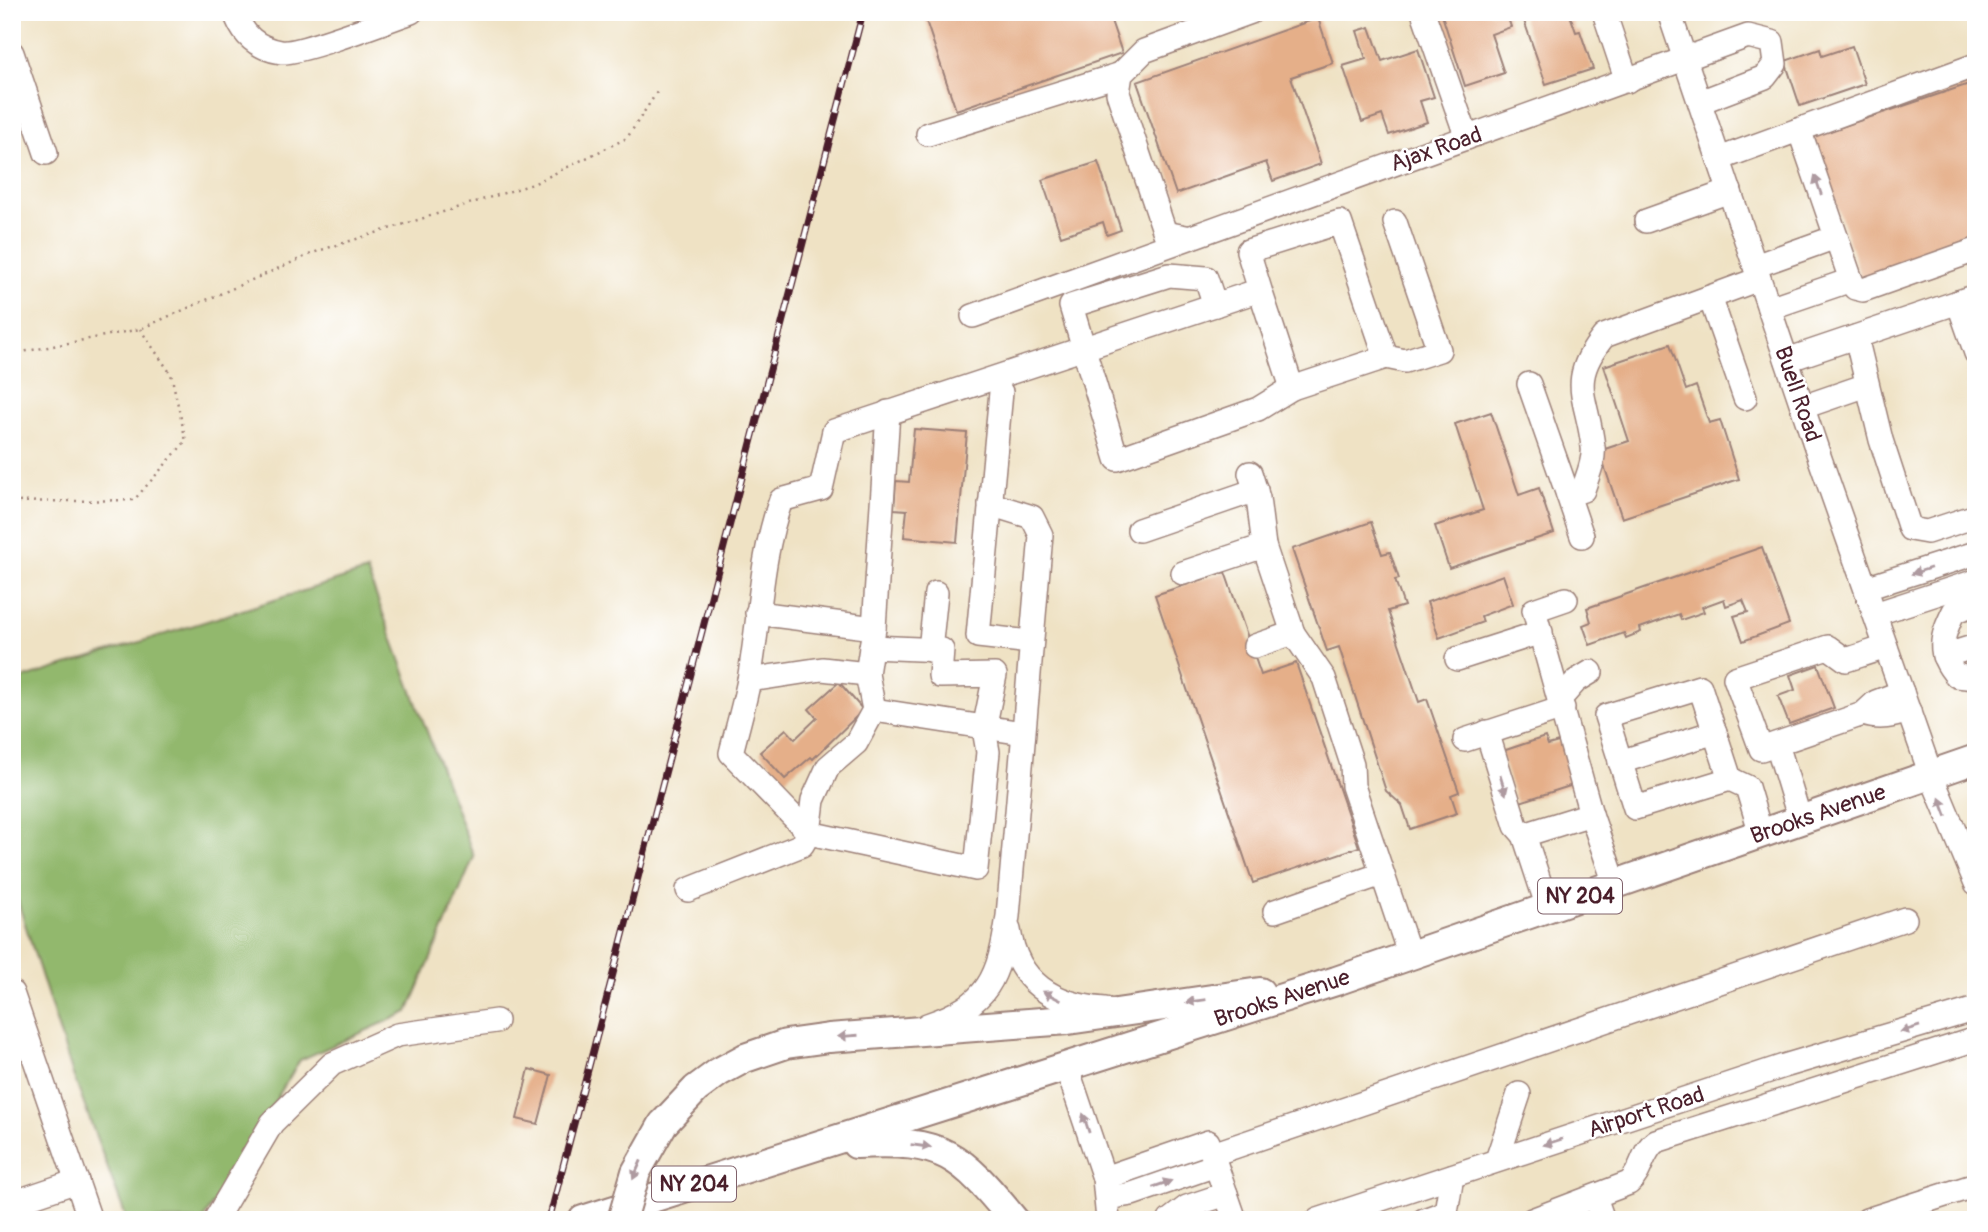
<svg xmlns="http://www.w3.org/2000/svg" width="1988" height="1232" viewBox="0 0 1988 1232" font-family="Pangolin,sans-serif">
	<rect width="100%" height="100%" fill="#fff"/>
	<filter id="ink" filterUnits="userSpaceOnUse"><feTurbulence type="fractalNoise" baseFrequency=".0143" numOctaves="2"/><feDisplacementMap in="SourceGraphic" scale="14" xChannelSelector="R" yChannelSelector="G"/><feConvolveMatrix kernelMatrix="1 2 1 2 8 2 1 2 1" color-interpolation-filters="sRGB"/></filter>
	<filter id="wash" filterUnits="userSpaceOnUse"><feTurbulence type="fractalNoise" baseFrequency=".00686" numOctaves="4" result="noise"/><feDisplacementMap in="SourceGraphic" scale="28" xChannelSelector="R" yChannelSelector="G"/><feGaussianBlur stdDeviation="1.57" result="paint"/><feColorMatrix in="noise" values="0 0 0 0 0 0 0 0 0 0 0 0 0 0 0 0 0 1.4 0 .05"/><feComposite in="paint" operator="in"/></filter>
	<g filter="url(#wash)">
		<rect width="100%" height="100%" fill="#efe2c4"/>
		<!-- forest -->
		<polygon fill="#92b86d" stroke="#6e6c4c" stroke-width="2" points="367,571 474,857 408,1012 300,1060 203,1220 127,1220 72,1072 12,883 12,682"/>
		<g id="blocks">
			<!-- building -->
			<g fill="#e5af89">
				<polygon points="923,12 1108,12 1122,53 956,110"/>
				<polygon points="1441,12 1506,12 1511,27 1491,34 1504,73 1465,86"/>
				<polygon points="1531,12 1569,12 1576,32 1580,31 1593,69 1546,84 1522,15"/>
				<polygon points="1318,18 1333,63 1291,77 1321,164 1273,181 1266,162 1176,194 1137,82"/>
				<polygon points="1370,27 1382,61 1418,49 1434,97 1420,101 1427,122 1389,135 1382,115 1362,122 1343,66 1366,59 1357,31"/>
				<polygon points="1852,46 1865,84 1800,106 1785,61 1820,49 1822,56"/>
				<polygon points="1972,83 1976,95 1976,243 1862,281 1814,136"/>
				<polygon points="1098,162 1121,230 1107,235 1103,222 1061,236 1042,180"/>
				<polygon points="1670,344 1686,390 1696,386 1709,423 1720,420 1739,479 1622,518 1599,451 1629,441 1604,366"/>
				<polygon points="1491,412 1519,495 1539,488 1554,533 1449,568 1435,526 1483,510 1455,424"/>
				<polygon points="914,429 967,433 957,542 904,537 907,510 894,509 896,481 909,482"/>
				<polygon points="1371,522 1382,554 1390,552 1399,579 1395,580 1404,606 1388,611 1419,702 1427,699 1459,792 1451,795 1457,813 1410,829 1402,805 1386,791 1339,647 1327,651 1292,549"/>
				<polygon points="1762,547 1789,624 1743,641 1734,616 1748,612 1743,600 1726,606 1724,599 1702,607 1704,612 1681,620 1679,614 1640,628 1641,632 1626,638 1624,633 1590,645 1583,625 1591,622 1587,608"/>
				<polygon points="1225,572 1261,675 1296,663 1359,847 1253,883 1155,595"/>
				<polygon points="1503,575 1513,604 1481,616 1483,622 1439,638 1427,602"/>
				<polygon points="1818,665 1834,708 1789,724 1778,696 1795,690 1790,675"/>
				<polygon points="839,682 863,710 813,759 811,757 785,779 760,752 786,729 795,739 817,718 809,709"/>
				<polygon points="1545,737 1548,745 1562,741 1576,784 1517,803 1500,752"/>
				<polygon points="529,1069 551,1075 538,1124 517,1119"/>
			</g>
		</g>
	</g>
	<g filter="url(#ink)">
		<use href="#blocks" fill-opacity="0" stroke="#9c8078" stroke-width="2"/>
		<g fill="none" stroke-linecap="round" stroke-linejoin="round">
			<defs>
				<g id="minor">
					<path d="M235,12c7,23 22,36 46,40 16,3 108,-32 130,-40"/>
					<polyline points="1423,12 1467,138"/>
					<polyline points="1604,12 1627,81"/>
					<polyline points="1669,12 1819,456 1931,775 1976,883"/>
					<polyline points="12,53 46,153"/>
					<polyline points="928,134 1121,74"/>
					<polyline points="1719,159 1976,65"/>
					<polyline points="1646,221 1730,191"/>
					<polyline points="1186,237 1165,233 1118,93 1121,74 1144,51 1251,12"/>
					<polyline points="1755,266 1836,237"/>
					<polyline points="1851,280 1855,288 1863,290 1976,250"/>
					<polyline points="1710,297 1745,398"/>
					<polyline points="1958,302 1976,353"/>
					<polyline points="1215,305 1206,278 1169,275 1071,306 1117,459 1258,409 1292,388"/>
					<polyline points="1769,308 1851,280 1800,132"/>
					<polyline points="973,316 1748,36 1772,42 1775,64 1765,77 1700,102"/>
					<polyline points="1856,337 1881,440 1910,529 1927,532 1976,516"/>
					<polyline points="1386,357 1405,361 1439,350 1395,222"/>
					<polyline points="1787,360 1976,296"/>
					<polyline points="1529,384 1568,495"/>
					<polyline points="1001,392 978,636 1030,642"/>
					<polyline points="1803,407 1867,385"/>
					<polyline points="1250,473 1258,498 1264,546 1293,633 1324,678 1352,764 1353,786 1410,956"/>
					<polyline points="1139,530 1256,490"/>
					<path d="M1582,536l-14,-41 15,-5c4,-13 12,-30 10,-43 -5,-50 -27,-64 11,-111l155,-57"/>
					<polyline points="1183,573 1264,546"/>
					<polyline points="1866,588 1976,553"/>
					<polyline points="1566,599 1534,610 1591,814"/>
					<path d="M1976,604l-22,7c-13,27 -18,42 3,65l19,2"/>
					<polyline points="757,613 874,628"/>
					<polyline points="1875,614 1976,581"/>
					<polyline points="1255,646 1293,633"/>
					<path d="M871,647l71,3 -2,26 55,-1 -11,54 4,23 -12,117 -167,-36 -78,-80c6,-24 13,-48 18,-73 11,-60 11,-122 32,-180l40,-11 13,-58 426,-141 -12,-39 92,-29 46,135 -94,31 -32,-98"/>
					<polyline points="1886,647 1846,660 1828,647 1735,678 1761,749 1863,714 1876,702 1902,692"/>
					<polyline points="930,650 936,593"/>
					<polyline points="1944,656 1976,646"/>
					<polyline points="1457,659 1541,632"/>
					<polyline points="749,680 822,669 867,674"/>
					<polyline points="1561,698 1576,681 1591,672"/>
					<polyline points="874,710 1023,733"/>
					<path d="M1863,714c17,6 30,2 46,-3"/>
					<polyline points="1487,732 1516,826 1524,835"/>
					<polyline points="1465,740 1563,708"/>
					<polyline points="1777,744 1800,820"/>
					<polyline points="1620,762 1715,732"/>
					<polyline points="1730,779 1635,808 1606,716 1700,687 1730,779 1747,787 1761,834"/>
					<polyline points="688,890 802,845 809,833 813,800 828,767 856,743 874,710 867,674 874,628 888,412"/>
					<polyline points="1548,908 1524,835 1591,814 1615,884"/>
					<polyline points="1275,911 1382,874"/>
					<path d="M1009,930c8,53 45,75 96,79"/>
					<polyline points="12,993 90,1220"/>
					<path d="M927,1025c62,-20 72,-47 81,-109l33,-381 -9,-18 -42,-13"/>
					<polyline points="1067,1068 1104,1178 1108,1220"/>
					<polyline points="1213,1154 1905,919"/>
					<polyline points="1497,1160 1519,1094"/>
					<polyline points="1104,1178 1208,1142 1235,1220"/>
					<polyline points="1595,1197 1603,1220"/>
					<polyline points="1107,1198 1132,1194 1216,1165"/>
					<polyline points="12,1203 77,1181"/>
					<polyline points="215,1220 272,1123 332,1064 397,1035 496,1021"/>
					<polyline points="1170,1220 1187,1207 1226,1194"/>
					<polyline points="1318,1220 1784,1066 1976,1009"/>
					<polyline points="1424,1220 1446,1212 1452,1176"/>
					<path d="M1532,1220l97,-37c14,-12 12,-31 27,-42l320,-102"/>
					<polyline points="1867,1220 1976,1185"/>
				</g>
				<g id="major">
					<polyline points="663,1124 696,1089 719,1072 745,1058 786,1044 829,1038 1068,1020 1260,992"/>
					<path d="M856,1144c88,-5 104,10 158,76"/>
					<polyline points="583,1220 1336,981 1976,759"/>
				</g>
			</defs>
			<!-- minor casing -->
			<use href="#minor" stroke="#9c8078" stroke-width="26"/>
			<!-- major casing -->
			<use href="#major" stroke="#9c8078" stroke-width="32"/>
			<!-- path -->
			<g stroke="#9c8078" stroke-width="2.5" stroke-dasharray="2 5" stroke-linecap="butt">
				<polyline points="12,354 140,329 318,251 533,184 627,138 659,89"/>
				<polyline points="12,502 134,500 186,441 171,374 140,329"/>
			</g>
			<!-- minor -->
			<use href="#minor" stroke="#fff" stroke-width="23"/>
			<!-- major -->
			<use href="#major" stroke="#fff" stroke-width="28"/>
			<defs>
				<polyline id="rail" points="549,1220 863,12"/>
			</defs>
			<!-- rail casing -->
			<use href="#rail" stroke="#4a1f2b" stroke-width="7"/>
			<!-- rail -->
			<use href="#rail" stroke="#fff" stroke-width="4.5" stroke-dasharray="13" stroke-linecap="butt"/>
			<defs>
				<polyline id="major-bridge" points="622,1220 636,1172 663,1124"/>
			</defs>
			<!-- major-bridge casing -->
			<use href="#major-bridge" stroke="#9c8078" stroke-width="32" stroke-linecap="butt"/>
			<!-- major-bridge -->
			<use href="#major-bridge" stroke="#fff" stroke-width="28"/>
		</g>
		<!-- one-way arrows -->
		<defs><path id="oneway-solid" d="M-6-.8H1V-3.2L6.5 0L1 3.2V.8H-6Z" transform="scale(1.75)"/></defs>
		<g fill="#ae9aa0">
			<use href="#oneway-solid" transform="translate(1818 185) rotate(-109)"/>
			<use href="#oneway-solid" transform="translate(1921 571) rotate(162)"/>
			<use href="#oneway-solid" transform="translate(1503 785) rotate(73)"/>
			<use href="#oneway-solid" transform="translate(1943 807) rotate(-111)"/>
			<use href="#oneway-solid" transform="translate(1052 996) rotate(-153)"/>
			<use href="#oneway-solid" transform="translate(1196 1001) rotate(172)"/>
			<use href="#oneway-solid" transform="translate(1910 1029) rotate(163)"/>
			<use href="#oneway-solid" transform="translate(848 1036) rotate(176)"/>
			<use href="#oneway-solid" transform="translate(1086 1123) rotate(-108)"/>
			<use href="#oneway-solid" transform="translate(1553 1142) rotate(162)"/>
			<use href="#oneway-solid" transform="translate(921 1146) rotate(8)"/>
			<use href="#oneway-solid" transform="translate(637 1170) rotate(114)"/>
			<use href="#oneway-solid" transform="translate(1162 1184) rotate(-19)"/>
		</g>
	</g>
	<g text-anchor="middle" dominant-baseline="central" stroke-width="5" stroke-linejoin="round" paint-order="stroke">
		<!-- shield labels -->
		<g fill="#fff" stroke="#80626b" stroke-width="2">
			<rect x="1538" y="878.5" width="84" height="35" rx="5"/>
			<rect x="652" y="1166.5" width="84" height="35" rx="5"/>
		</g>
		<g font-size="21" font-weight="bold" fill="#4a1f2b">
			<text x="1580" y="896">NY 204</text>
			<text x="694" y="1184">NY 204</text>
		</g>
		<!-- street labels -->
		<g font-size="23" fill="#4a1f2b" stroke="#fff">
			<text transform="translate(1436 149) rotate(-19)">Ajax Road</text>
			<text transform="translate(1798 394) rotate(71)">Buell Road</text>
			<text transform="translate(1818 814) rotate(-19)">Brooks Avenue</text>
			<text transform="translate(1282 998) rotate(-18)">Brooks Avenue</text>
			<text transform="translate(1646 1112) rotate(-18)">Airport Road</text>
		</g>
	</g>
	<!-- margin -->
	<rect width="1988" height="1232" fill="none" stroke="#fff" stroke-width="42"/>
</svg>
